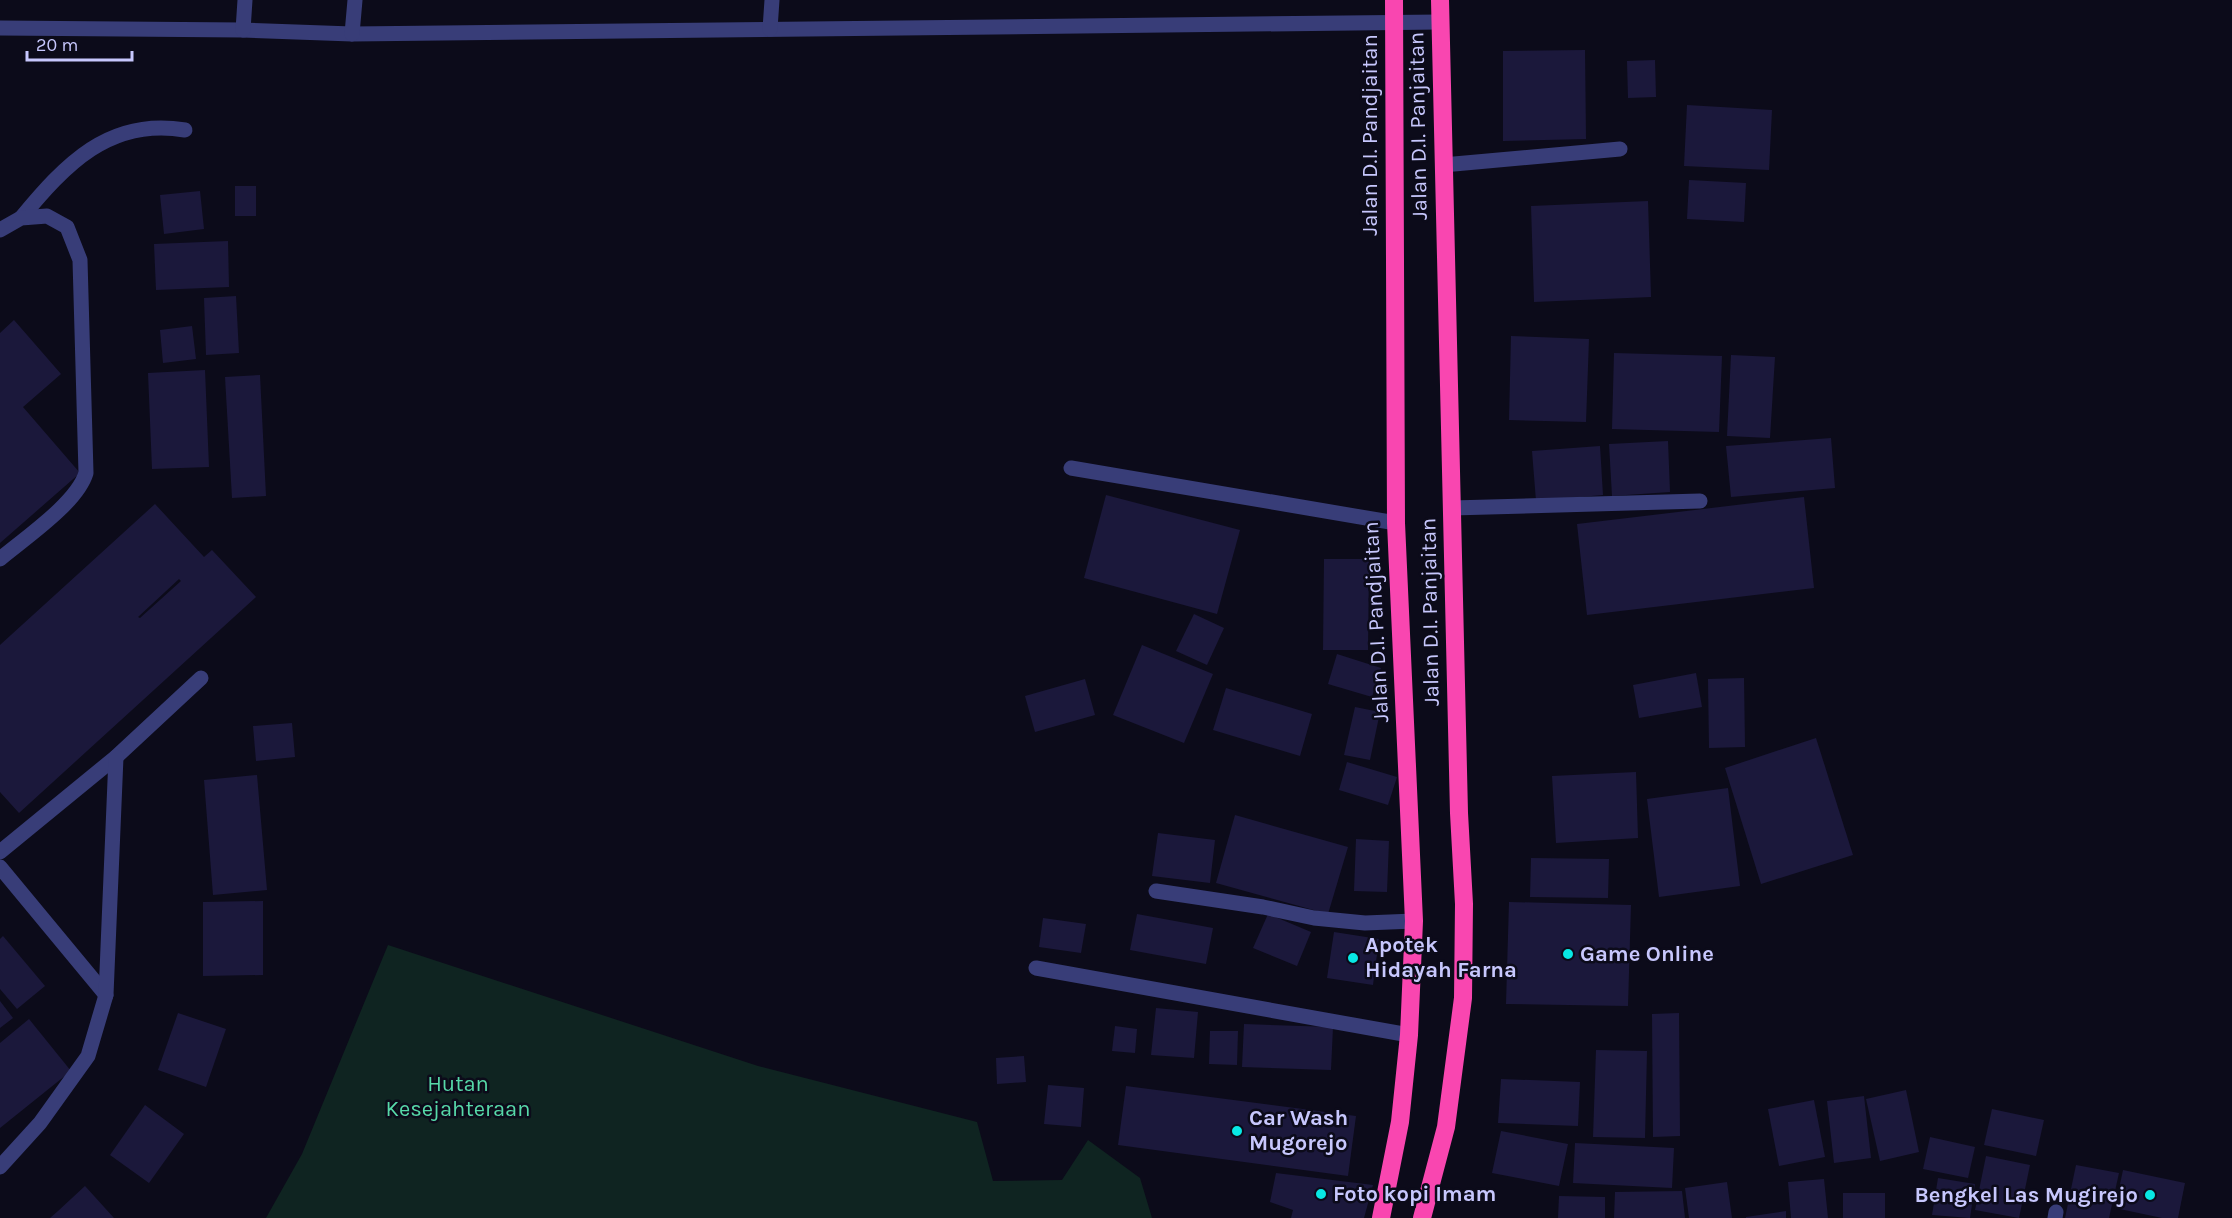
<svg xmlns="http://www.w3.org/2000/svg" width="2232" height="1218" viewBox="0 0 2232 1218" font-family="Karla,sans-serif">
	<rect width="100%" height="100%" fill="#0c0b1a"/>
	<!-- green -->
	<polygon fill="#0f2421" points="388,945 758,1066 977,1122 993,1181 1062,1180 1088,1140 1140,1178 1152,1218 266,1218 302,1154"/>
	<!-- building -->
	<g fill="#1b183b" fill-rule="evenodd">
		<polygon points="1585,50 1586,139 1503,141 1503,51"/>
		<polygon points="1655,60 1656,97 1628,98 1627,61"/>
		<polygon points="1687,105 1772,110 1769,170 1684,166"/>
		<polygon points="1689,180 1746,183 1744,222 1687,219"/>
		<rect x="235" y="186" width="21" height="30"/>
		<polygon points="200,191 204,229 164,234 160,195"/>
		<polygon points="1648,201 1651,297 1534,302 1531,206"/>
		<polygon points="228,241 229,287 156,290 154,244"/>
		<polygon points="236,296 239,353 206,355 204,298"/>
		<polygon points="14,320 61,374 23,407 80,473 0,543 0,333"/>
		<polygon points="192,326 196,359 163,363 160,330"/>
		<polygon points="1511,336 1589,339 1586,422 1509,420"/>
		<polygon points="1614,353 1722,356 1719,432 1612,429"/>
		<polygon points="1731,355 1775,357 1770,438 1727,436"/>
		<polygon points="205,370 209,467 152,469 148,373"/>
		<polygon points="260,375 266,496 232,498 225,377"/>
		<polygon points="1831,438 1835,488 1731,497 1726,446"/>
		<polygon points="1668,441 1670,492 1612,496 1609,444"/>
		<polygon points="1600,446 1603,495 1536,501 1532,451"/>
		<polygon points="1106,495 1240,530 1217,614 1084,578"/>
		<polygon points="1804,497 1814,588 1587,615 1577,524"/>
		<path d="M155,504l49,53 8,-7 44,47 -237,216 -19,-21v-147zM179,579l2,2 -41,37 -2,-1z"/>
		<polygon points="1324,559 1369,559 1368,650 1323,650"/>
		<polygon points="1194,614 1224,628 1207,665 1176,651"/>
		<polygon points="1142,645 1213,674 1184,743 1113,715"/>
		<polygon points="1337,654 1381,668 1372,697 1328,684"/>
		<polygon points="1696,673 1702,707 1639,718 1633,685"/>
		<polygon points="1744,678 1745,747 1709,748 1708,679"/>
		<polygon points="1085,679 1095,715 1035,732 1025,696"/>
		<polygon points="1226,688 1312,714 1300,756 1213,730"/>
		<polygon points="1355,707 1380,712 1370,760 1344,755"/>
		<polygon points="292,723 295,757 256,761 253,726"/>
		<polygon points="1816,738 1853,855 1761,884 1725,768"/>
		<polygon points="1347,762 1397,777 1388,805 1339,790"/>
		<polygon points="1636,772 1638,838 1556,843 1552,776"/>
		<polygon points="257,775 267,890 213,895 204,780"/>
		<polygon points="1728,788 1740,886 1659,897 1647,799"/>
		<polygon points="1235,815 1348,847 1328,914 1216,883"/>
		<polygon points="1158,833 1215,840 1210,883 1152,876"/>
		<polygon points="1356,839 1389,841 1387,892 1354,891"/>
		<polygon points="1531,858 1609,859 1608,898 1530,897"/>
		<polygon points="263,901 263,975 203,976 203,902"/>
		<polygon points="1509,902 1631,905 1628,1006 1506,1004"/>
		<polygon points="1137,914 1213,928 1206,964 1130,950"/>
		<polygon points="1268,914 1311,932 1297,966 1253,948"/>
		<polygon points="1043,918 1086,924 1081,953 1039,947"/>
		<polygon points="1334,932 1379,939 1373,985 1327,978"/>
		<polygon points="3,936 45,986 17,1009 0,989 0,939"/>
		<polygon points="0,1001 13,1018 0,1028"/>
		<polygon points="1156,1008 1198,1012 1194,1058 1151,1055"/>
		<polygon points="178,1013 226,1029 206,1087 158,1070"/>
		<polygon points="1679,1013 1680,1136 1653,1137 1652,1014"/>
		<polygon points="29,1019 71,1071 0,1128 0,1043"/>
		<polygon points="1244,1024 1333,1027 1331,1070 1242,1067"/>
		<polygon points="1115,1026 1137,1029 1135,1053 1112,1051"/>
		<polygon points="1210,1031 1238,1031 1237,1065 1209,1064"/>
		<polygon points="1596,1050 1647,1051 1645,1138 1593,1137"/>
		<polygon points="1024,1056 1026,1082 997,1084 996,1058"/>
		<polygon points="1501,1079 1580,1082 1578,1126 1498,1123"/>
		<polygon points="1048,1085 1084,1088 1081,1127 1044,1124"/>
		<polygon points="1126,1086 1356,1116 1348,1176 1118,1145"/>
		<polygon points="1906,1090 1919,1152 1880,1161 1866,1099"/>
		<polygon points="1864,1096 1871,1158 1834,1163 1827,1101"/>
		<polygon points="1814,1100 1825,1157 1779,1166 1768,1109"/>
		<polygon points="145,1105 184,1134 149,1183 110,1155"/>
		<polygon points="1992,1109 2044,1120 2036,1156 1984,1145"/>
		<polygon points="1501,1131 1568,1144 1559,1186 1492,1173"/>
		<polygon points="1930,1137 1975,1147 1968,1178 1923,1169"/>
		<polygon points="1575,1143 1674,1148 1672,1188 1573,1183"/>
		<polygon points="1986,1156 2030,1165 2019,1218 1975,1210"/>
		<polygon points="2076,1165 2119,1173 2109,1218 2065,1218"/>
		<polygon points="2123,1170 2185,1183 2178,1218 2162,1218 2115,1208"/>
		<polygon points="1276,1173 1373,1185 1364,1218 1291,1218 1293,1210 1270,1202"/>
		<polygon points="1938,1178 1975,1184 1970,1218 1932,1215"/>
		<polygon points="1824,1179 1828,1218 1791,1218 1788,1182"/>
		<polygon points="1727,1182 1732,1218 1689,1218 1685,1188"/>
		<polygon points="85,1186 114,1218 50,1218 58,1211"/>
		<polygon points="1682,1191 1685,1218 1614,1218 1615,1192"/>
		<rect x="1843" y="1193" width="42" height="25"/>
		<polygon points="1559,1196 1605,1197 1605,1218 1558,1218"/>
		<polygon points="1786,1211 1786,1218 1746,1218 1746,1217"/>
	</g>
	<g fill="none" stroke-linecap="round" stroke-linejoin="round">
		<!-- minor -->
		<g stroke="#383d78" stroke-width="15">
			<polyline points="0,28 243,30 352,34 1440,22"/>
			<polyline points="770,29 772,0"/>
			<polyline points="243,30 245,0"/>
			<polyline points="352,34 355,0"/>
			<polyline points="1443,165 1620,149"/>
			<path d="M21,218c44,-53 88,-101 164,-88"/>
			<path d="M0,230l21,-12 26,-2 20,11 13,33 6,213c-9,30 -61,65 -86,86"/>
			<polyline points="1071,468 1396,523"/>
			<polyline points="1452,508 1700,501"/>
			<polyline points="0,852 116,757 201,678"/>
			<polyline points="0,867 106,995"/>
			<polyline points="1156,891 1263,907 1314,918 1365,923 1414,921"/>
			<polyline points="1036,968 1409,1035"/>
			<polyline points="0,1167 40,1123 88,1056 106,995 116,757"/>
			<polyline points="2055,1218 2056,1212"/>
		</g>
		<!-- highway -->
		<g stroke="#f946b0" stroke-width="18">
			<polyline points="1381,1218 1400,1122 1409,1035 1414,921 1396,523 1394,0"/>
			<polyline points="1422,1218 1446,1127 1463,998 1464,904 1459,813 1440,0"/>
		</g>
	</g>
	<!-- markers -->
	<g fill="#08e8e4" stroke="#0c0b1a" stroke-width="2">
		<circle cx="1568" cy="954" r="6"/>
		<circle cx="1353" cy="958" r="6"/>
		<circle cx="1237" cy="1131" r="6"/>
		<circle cx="1321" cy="1194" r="6"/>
		<circle cx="2150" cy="1195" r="6"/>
	</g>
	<g text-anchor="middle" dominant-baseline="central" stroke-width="5" stroke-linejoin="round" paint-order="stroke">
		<!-- street labels -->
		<g font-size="22" fill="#c7c7fd" stroke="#0c0b1a">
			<text transform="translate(1418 126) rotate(-91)">Jalan D.I. Panjaitan</text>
			<text transform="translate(1370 135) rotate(-90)">Jalan D.I. Pandjaitan</text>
			<text transform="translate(1430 612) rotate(-91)">Jalan D.I. Panjaitan</text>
			<text transform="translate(1376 622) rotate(-93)">Jalan D.I. Pandjaitan</text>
		</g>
		<!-- poi labels -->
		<g font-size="22" font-weight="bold" fill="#c7c7fd" stroke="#0c0b1a" text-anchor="start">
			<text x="1365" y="945">Apotek<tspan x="1365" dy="25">Hidayah Farna</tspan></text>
			<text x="1580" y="954">Game Online</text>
			<text x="1249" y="1118">Car Wash<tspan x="1249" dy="25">Mugorejo</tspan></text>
			<text x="1333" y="1194">Foto kopi Imam</text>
			<text x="2138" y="1195" text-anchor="end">Bengkel Las Mugirejo</text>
		</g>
		<!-- park labels -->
		<g font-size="22" fill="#57d9a9" stroke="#0c0b1a">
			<text x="458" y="1084">Hutan<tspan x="458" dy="25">Kesejahteraan</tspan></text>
		</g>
	</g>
	<!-- scale -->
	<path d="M27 51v9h105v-9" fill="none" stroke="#c7c7fd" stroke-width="3"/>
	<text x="36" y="51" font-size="18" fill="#c7c7fd" stroke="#0c0b1a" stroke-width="4.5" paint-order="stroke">20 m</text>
</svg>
